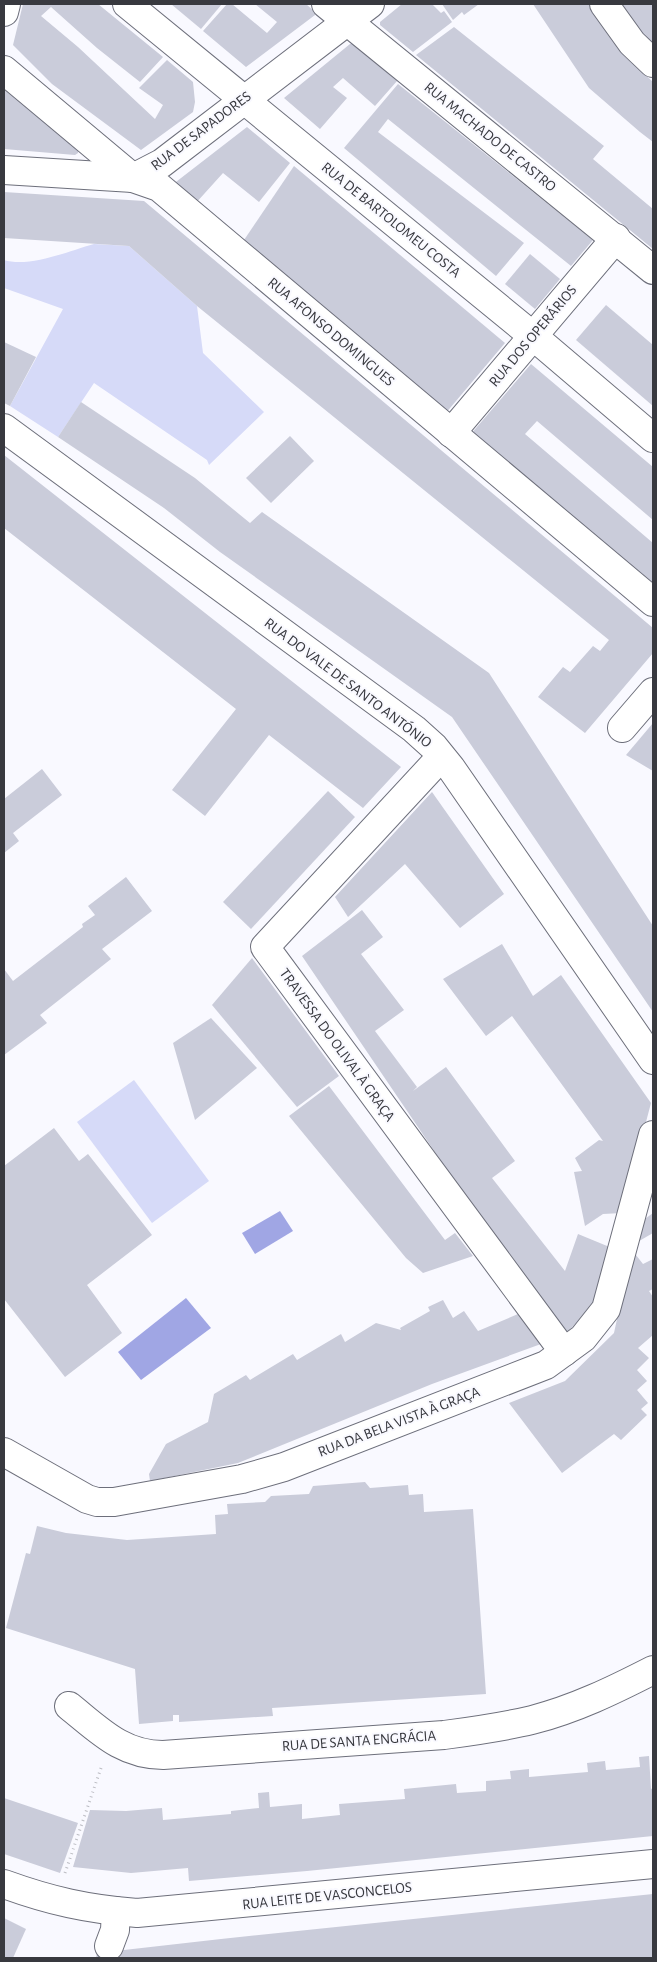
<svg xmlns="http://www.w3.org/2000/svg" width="657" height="1962" viewBox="0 0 657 1962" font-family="'Alegreya Sans',sans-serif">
	<rect width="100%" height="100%" fill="#f9f9ff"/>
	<!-- green -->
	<g fill="#d6daf8">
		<path d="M94,244l35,2 68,60 6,47 61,59 -55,53 -2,-5 -113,-77 -36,54 -48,-31 53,-97 -59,-21v-28c25,8 65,-9 90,-16z"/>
		<polygon points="134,1080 209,1181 152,1223 77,1122"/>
	</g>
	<!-- water -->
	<g fill="#a0a6e4">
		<polygon points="280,1211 293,1231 255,1254 242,1233"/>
		<polygon points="186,1298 211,1328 141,1380 118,1352"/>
	</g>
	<!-- building -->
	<g fill="#caccda">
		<polygon points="23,4 98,4 163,57 140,82 97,48 51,7 41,16 78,47 155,119 163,105 139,88 167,60 193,82 195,102 193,112 141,150 52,84 13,45"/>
		<polygon points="171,4 222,4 201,29"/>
		<polygon points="227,4 232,4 267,33 277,22 255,4 306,4 315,12 315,15 246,67 203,31"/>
		<polygon points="402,4 432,4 441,13 444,11 452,22 413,52 380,25 380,22"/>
		<polygon points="442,4 479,4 464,15 462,12 453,20"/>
		<polygon points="533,4 589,4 625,56 653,82 653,142 640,132 589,88"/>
		<polygon points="619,4 653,4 653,49"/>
		<polygon points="454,27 604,146 593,159 653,209 653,249 416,55"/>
		<polygon points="353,43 397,81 375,106 343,78 333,87 347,98 320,129 284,98 350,44"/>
		<polygon points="398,84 593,240 571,266 388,119 378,132 524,243 496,276 344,148"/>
		<polygon points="4,88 78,149 78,153 75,155 4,149"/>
		<polygon points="247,127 290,163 259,202 223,173 195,204 172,185"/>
		<polygon points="294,166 505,343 445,414 242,243"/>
		<polygon points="4,192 144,201 653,628 653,653 585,733 538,697 563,667 570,672 593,646 600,651 609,640 197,306 129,246 4,238"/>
		<polygon points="530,254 560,279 535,309 505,284"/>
		<polygon points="606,305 653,345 653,406 576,340"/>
		<polygon points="4,342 36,357 10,406 4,403"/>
		<polygon points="531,364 653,467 653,520 537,421 525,434 653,543 653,589 470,435"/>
		<polygon points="81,402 195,478 250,523 262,512 489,673 653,926 653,1012 452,717 220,552 164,508 58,437"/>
		<polygon points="290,436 314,461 271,503 246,478"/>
		<polygon points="4,455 401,767 363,808 269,735 205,816 172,790 236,709 4,528"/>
		<polygon points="653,723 653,771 626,755"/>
		<polygon points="42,769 62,795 13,833 19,841 4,853 4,799"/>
		<polygon points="328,791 355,817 251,929 223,902"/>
		<polygon points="432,792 504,894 460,928 405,864 348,917 335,897"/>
		<polygon points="126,877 152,911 102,949 111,959 40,1015 47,1023 4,1055 4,969 13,981 83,927 82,924 95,915 88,906"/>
		<polygon points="362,910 383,937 361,954 404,1010 375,1031 417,1087 413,1091 446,1067 515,1161 492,1178 565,1271 578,1234 612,1248 598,1302 561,1338 302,956"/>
		<polygon points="502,944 533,996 561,975 651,1103 622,1213 603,1214 585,1226 574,1172 582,1171 575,1158 599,1140 603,1141 512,1016 486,1036 443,979"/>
		<polygon points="252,958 339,1076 297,1107 212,1005"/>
		<polygon points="211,1018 257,1068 195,1120 173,1043"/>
		<polygon points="329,1086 445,1240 455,1233 473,1256 423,1273 406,1258 289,1116"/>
		<polygon points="54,1128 79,1161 88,1154 152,1235 87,1285 122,1333 65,1377 4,1299 4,1166"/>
		<polygon points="653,1213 653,1233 634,1244 638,1224"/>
		<polygon points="632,1250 643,1264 653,1259 653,1289 649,1291 653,1297 653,1335 638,1348 649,1358 637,1370 647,1381 637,1390 648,1403 641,1409 647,1415 621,1440 614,1434 562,1473 509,1403 565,1381 614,1333"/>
		<polygon points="443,1300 453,1318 464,1311 478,1331 518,1314 541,1344 432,1384 238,1463 150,1481 149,1474 166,1444 208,1422 214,1394 246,1375 250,1380 293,1354 297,1360 341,1334 345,1342 376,1323 401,1330 400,1328 430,1311 428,1307"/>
		<polygon points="365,1482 370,1488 408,1485 409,1495 423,1494 424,1512 473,1509 486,1694 272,1708 273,1716 179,1722 179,1715 173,1715 173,1721 139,1724 135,1669 6,1628 26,1553 30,1554 37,1526 66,1533 127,1540 216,1534 215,1515 228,1514 227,1504 265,1502 271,1496 309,1494 313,1486"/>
		<polygon points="649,1756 651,1789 653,1788 653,1836 307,1871 189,1881 188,1868 131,1873 73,1867 90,1810 126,1811 162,1808 163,1820 231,1814 231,1811 259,1808 258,1793 269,1792 270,1807 302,1804 302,1819 340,1815 339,1804 405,1799 404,1789 456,1784 457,1793 486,1791 486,1781 511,1779 510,1771 529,1769 529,1777 588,1772 587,1763 605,1761 606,1770 640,1767 639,1757"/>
		<polygon points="4,1798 78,1823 60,1873 4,1854"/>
		<polygon points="653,1894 653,1958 96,1958 99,1944 124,1950 221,1939"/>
		<polygon points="4,1918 26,1929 13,1958 4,1958"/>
	</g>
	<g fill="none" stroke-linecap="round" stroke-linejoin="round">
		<defs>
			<g id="minor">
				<polyline points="127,4 533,336 653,438"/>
				<polyline points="326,4 653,270"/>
				<polyline points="604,4 632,43 653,63"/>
				<polyline points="4,12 6,4"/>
				<polyline points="4,70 133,178 159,187 653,602"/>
				<polyline points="4,170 133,178 162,163 370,4"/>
				<polyline points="4,428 414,729 434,747 451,768 653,1060"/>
				<polyline points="451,433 616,238"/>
				<polyline points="622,728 653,692"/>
				<polyline points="441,757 265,947 564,1352"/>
				<polyline points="4,1452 87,1499 97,1502 114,1502 242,1479 284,1467 546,1365 583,1338 606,1309 653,1135"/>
				<path d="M69,1706c30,24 53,49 94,49l281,-20c30,-4 59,-8 88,-15 43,-11 82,-30 121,-50"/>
				<path d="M4,1884c47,17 83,25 133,29l516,-49"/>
				<polyline points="109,1946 115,1930 116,1911"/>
			</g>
		</defs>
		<!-- minor casing -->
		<use href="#minor" stroke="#6d6f7b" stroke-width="30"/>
		<!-- path -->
		<polyline stroke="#bcbdc3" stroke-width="3" stroke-dasharray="1 4" stroke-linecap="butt" points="65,1873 101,1768"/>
		<!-- minor -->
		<use href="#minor" stroke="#fff" stroke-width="28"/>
	</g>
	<g text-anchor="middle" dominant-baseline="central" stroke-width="4" stroke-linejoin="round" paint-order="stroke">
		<!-- street labels -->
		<g font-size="15" fill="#38393f" stroke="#f9f9ff">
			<text transform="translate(201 131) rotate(-37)">RUA DE SAPADORES</text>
			<text transform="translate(490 137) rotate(39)">RUA MACHADO DE CASTRO</text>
			<text transform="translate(391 220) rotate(39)">RUA DE BARTOLOMEU COSTA</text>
			<text transform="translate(331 332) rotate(40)">RUA AFONSO DOMINGUES</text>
			<text transform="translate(533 336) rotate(-50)">RUA DOS OPERÁRIOS</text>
			<text transform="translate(348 683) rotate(37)">RUA DO VALE DE SANTO ANTÓNIO</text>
			<text transform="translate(337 1045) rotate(54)">TRAVESSA DO OLIVAL À GRAÇA</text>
			<text transform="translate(399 1422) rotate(-21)">RUA DA BELA VISTA À GRAÇA</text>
			<text transform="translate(359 1741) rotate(-4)">RUA DE SANTA ENGRÁCIA</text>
			<text transform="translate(327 1896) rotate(-6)">RUA LEITE DE VASCONCELOS</text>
		</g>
	</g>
	<!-- border -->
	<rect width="657" height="1962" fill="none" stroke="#38393f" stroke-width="10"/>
</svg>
